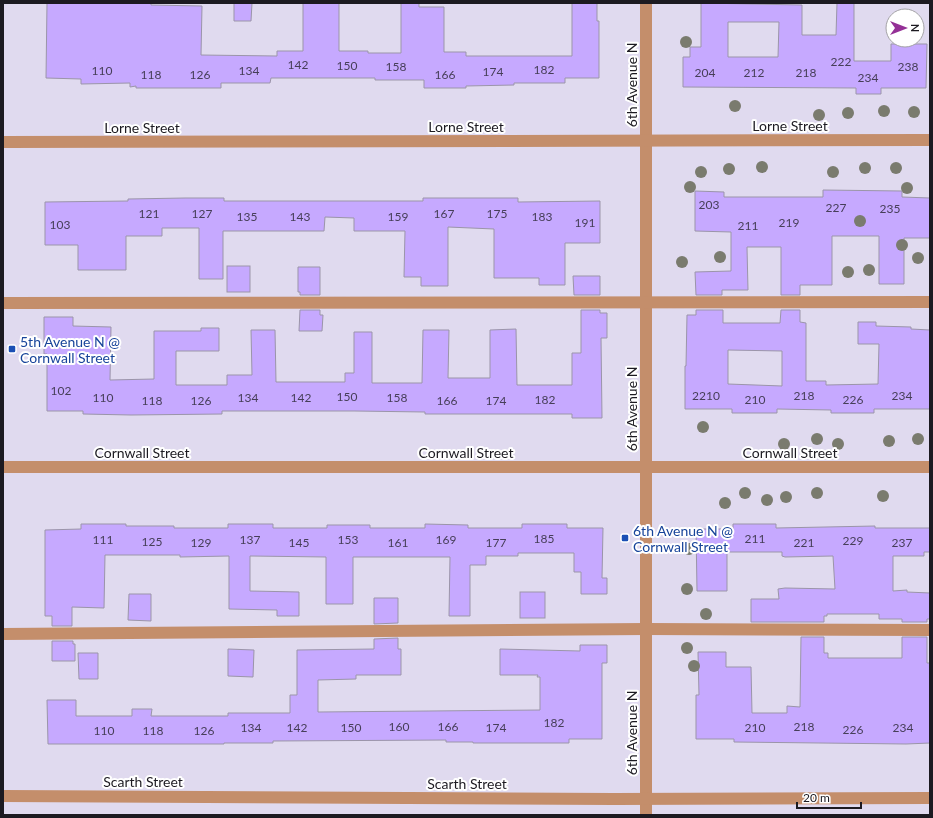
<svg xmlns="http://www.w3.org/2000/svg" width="933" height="818" viewBox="0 0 933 818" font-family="Lato,sans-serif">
	<rect width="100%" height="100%" fill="#e0daef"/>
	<!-- building -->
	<g fill="#c6a9ff" stroke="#9b95a9" fill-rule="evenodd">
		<polygon points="47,3 151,3 151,5 202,6 201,55 277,56 277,51 303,51 303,3 339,3 339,51 368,51 368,53 401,53 401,3 419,3 419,7 444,7 444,52 466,52 466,56 572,56 572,3 597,3 597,21 599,21 599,78 565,78 565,83 514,83 514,85 466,86 466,88 424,88 424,80 375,80 375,78 271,78 270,83 221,83 221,88 136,88 136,86 130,87 130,83 81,84 81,79 46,78"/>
		<polygon points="234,3 252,3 251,21 234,21"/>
		<path d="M701,3l101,2v30h34l1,-32h17v58h37v-17h36l-1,44h-45v6h-25v-6l-173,-1v-30h7v-10h11zM728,22h51l-1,35h-50z"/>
		<polygon points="823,190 902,191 902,197 930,198 930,238 904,238 904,284 879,284 879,236 832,236 832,285 800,285 800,295 781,295 781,247 747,247 748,290 722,290 722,295 696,295 695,272 731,271 731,232 695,231 695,191 724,192 724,197 823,197"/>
		<polygon points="185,198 224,198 224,201 423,201 423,198 518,198 518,202 600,201 600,243 565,243 565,285 539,285 539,278 494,278 494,229 448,227 448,286 421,286 421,277 404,277 405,231 354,231 354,218 325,217 324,231 223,231 223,279 199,279 199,228 162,228 162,236 126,236 126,270 78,270 78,245 45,245 45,202 128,201 128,199"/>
		<rect x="227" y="266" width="23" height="26"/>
		<polygon points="298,267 320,267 320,295 300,295 300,292 298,292"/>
		<polygon points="573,276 600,276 600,295 574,295"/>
		<polygon points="300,310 320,310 320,315 323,315 322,331 299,331"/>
		<polygon points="581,310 600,310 600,313 607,313 607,338 601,338 602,418 572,418 572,414 425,414 425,412 355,411 222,411 222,414 131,415 83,414 83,411 47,411 47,354 44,354 44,317 73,317 73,326 111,327 110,380 154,379 154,331 201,331 201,328 219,328 219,351 176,351 176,385 227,385 227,375 252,375 251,330 275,330 276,382 345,382 345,373 354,373 354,332 372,332 372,383 422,383 423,330 449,330 448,378 490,378 490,330 516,329 517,385 572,385 572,353 581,353"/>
		<path d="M696,310h27v13h57l1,-13h19v12l6,1v58h20v4l52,-1 1,-40h-21v-22h18v4l35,1v2l19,1v79h-56v4h-43v-3l-54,-1v4h-45v-4h-47v-43h1l1,-51h9zM728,350l54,1v35l-54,-2z"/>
		<polygon points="81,524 126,524 126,526 174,526 174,528 228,528 228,524 273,524 273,528 327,528 327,525 370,525 370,528 425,528 425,524 468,525 468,528 522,528 522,524 567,524 567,528 603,528 602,578 607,578 607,594 581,594 581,572 574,572 574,553 518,553 518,556 486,556 486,565 470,565 470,616 449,616 450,557 353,557 353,604 326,604 326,557 250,556 250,591 299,592 299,616 277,616 277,610 229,609 229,556 180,557 180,555 105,555 104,608 72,607 72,626 52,626 52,616 45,616 45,530 81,529"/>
		<polygon points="733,524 776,524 776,528 875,526 875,528 930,528 930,552 924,552 924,556 893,556 893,591 907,590 907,592 930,593 930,619 927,619 927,622 902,622 902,619 879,619 879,614 827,614 827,616 824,616 824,622 751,622 751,599 779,599 778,589 785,588 835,589 833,556 785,557 782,556 782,552 727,552 727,591 697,591 696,529 733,529"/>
		<rect x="520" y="592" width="25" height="26"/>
		<polygon points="129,594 151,594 151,621 128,620"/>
		<polygon points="374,598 398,598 398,623 374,624"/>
		<polygon points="801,637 824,637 824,653 828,653 828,658 902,658 902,637 927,637 927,663 930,663 930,743 906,744 734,742 734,739 696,739 696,695 699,695 698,652 726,652 726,667 751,667 752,713 787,713 787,706 800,707"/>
		<polygon points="398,638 398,649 401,649 401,675 356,675 356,679 318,680 318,712 540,710 540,677 537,677 538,675 500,675 500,649 580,651 580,645 607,645 607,663 602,663 602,739 569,739 569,743 473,743 473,742 446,742 446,740 273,741 273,743 224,743 224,744 48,744 47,700 76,700 76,716 132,716 132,709 152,709 151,716 228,716 228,713 290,713 290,695 297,695 297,650 374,649 374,639"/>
		<polygon points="52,641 73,641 73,644 75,644 75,661 52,661"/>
		<polygon points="228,649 254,650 253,677 228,676"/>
		<polygon points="78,653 98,653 98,679 79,679"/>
	</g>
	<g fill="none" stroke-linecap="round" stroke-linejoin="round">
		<!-- minor -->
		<g stroke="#c48e6b" stroke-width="12">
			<polyline points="646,3 646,815"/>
			<polyline points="3,142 930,140"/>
			<polyline points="3,303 930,302"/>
			<polyline points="3,467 930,467"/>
			<polyline points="3,634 646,629 930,630"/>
			<polyline points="3,796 614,799 930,798"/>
		</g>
	</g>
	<!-- trees -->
	<g fill="#7a7b6e">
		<circle cx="686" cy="42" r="6"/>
		<circle cx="735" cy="106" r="6"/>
		<circle cx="884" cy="111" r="6"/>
		<circle cx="914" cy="112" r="6"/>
		<circle cx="848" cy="113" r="6"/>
		<circle cx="819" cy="115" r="6"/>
		<circle cx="762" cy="167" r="6"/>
		<circle cx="865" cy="168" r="6"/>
		<circle cx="896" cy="168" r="6"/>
		<circle cx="729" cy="169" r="6"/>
		<circle cx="701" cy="172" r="6"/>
		<circle cx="833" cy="172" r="6"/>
		<circle cx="690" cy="187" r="6"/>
		<circle cx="907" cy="188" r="6"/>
		<circle cx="860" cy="221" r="6"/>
		<circle cx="902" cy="245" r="6"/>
		<circle cx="720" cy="257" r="6"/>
		<circle cx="918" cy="258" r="6"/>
		<circle cx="682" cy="262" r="6"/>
		<circle cx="869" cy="270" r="6"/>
		<circle cx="848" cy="272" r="6"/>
		<circle cx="703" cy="427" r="6"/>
		<circle cx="817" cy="439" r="6"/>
		<circle cx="918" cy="439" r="6"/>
		<circle cx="889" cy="441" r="6"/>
		<circle cx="784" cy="444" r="6"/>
		<circle cx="838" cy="444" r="6"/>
		<circle cx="745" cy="493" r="6"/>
		<circle cx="817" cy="493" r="6"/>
		<circle cx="883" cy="496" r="6"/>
		<circle cx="786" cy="497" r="6"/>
		<circle cx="767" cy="500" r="6"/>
		<circle cx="725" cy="503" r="6"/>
		<circle cx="689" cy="549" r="6"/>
		<circle cx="687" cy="589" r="6"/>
		<circle cx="706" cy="614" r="6"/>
		<circle cx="687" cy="648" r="6"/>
		<circle cx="694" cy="666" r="6"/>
	</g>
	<!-- markers -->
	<g fill="#1a4fb4" stroke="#fff" stroke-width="1.5">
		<rect x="8" y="345" width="8" height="8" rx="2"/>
		<rect x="621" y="534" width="8" height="8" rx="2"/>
	</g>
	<g text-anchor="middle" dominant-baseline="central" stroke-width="4" stroke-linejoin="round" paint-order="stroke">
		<!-- number labels -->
		<g font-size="12" fill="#463e58">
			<text x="841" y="61">222</text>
			<text x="298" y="64">142</text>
			<text x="347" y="65">150</text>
			<text x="396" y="66">158</text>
			<text x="908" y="66">238</text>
			<text x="544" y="69">182</text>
			<text x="102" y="70">110</text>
			<text x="249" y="70">134</text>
			<text x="493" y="71">174</text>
			<text x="705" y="72">204</text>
			<text x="754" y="72">212</text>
			<text x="806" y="72">218</text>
			<text x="151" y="74">118</text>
			<text x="200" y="74">126</text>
			<text x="445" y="74">166</text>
			<text x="868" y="77">234</text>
			<text x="709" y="204">203</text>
			<text x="836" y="207">227</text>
			<text x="890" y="208">235</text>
			<text x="149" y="213">121</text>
			<text x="202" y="213">127</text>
			<text x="444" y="213">167</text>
			<text x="497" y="213">175</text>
			<text x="247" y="216">135</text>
			<text x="300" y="216">143</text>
			<text x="398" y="216">159</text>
			<text x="542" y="216">183</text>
			<text x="585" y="222">191</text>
			<text x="789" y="222">219</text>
			<text x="60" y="224">103</text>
			<text x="748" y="225">211</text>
			<text x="61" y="390">102</text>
			<text x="706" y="395">2210</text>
			<text x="804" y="395">218</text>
			<text x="902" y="395">234</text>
			<text x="347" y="396">150</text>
			<text x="103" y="397">110</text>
			<text x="248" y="397">134</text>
			<text x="301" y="397">142</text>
			<text x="397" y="397">158</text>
			<text x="545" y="399">182</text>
			<text x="755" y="399">210</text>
			<text x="853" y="399">226</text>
			<text x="152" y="400">118</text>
			<text x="201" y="400">126</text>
			<text x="447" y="400">166</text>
			<text x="496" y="400">174</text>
			<text x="544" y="538">185</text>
			<text x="755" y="538">211</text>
			<text x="103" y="539">111</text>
			<text x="250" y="539">137</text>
			<text x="348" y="539">153</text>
			<text x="446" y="539">169</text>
			<text x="853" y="540">229</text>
			<text x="152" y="541">125</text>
			<text x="201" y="542">129</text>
			<text x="299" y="542">145</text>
			<text x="398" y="542">161</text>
			<text x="496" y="542">177</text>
			<text x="804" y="542">221</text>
			<text x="902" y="542">237</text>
			<text x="554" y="722">182</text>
			<text x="399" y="726">160</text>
			<text x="448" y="726">166</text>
			<text x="804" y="726">218</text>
			<text x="251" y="727">134</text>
			<text x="297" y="727">142</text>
			<text x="351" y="727">150</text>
			<text x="496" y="727">174</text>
			<text x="755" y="727">210</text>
			<text x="903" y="727">234</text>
			<text x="853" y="729">226</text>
			<text x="104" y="730">110</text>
			<text x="153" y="730">118</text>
			<text x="204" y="730">126</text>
		</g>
		<!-- street labels -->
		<g font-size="14" fill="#1c1a21" stroke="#fff">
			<text transform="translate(631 85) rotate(-90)">6th Avenue N</text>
			<text x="790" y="125">Lorne Street</text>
			<text x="466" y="126">Lorne Street</text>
			<text x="142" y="127">Lorne Street</text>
			<text transform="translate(631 409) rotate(-90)">6th Avenue N</text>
			<text x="142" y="452">Cornwall Street</text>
			<text x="466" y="452">Cornwall Street</text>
			<text x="790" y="452">Cornwall Street</text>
			<text transform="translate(631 733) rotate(-90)">6th Avenue N</text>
			<text x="143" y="781">Scarth Street</text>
			<text x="467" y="783">Scarth Street</text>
		</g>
		<!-- transit labels -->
		<g font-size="14" fill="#164399" stroke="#fff" text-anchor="start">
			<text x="20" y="341">5th Avenue N @<tspan x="20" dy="16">Cornwall Street</tspan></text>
			<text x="633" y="530">6th Avenue N @<tspan x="633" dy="16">Cornwall Street</tspan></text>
		</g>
	</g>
	<!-- border -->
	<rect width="933" height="818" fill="none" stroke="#1c1a21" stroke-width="8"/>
	<!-- north arrow -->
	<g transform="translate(905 28) rotate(90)"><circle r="19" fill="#ffffff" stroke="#a4a3a6"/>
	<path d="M0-3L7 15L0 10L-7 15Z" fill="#943096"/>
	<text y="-6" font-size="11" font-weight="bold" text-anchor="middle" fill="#1c1a21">N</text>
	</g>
	<!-- scale -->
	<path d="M797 802v6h64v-6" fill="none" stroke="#1c1a21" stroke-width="2"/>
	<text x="803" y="802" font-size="12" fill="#1c1a21" stroke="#ffffff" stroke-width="3" paint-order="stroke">20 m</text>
</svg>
